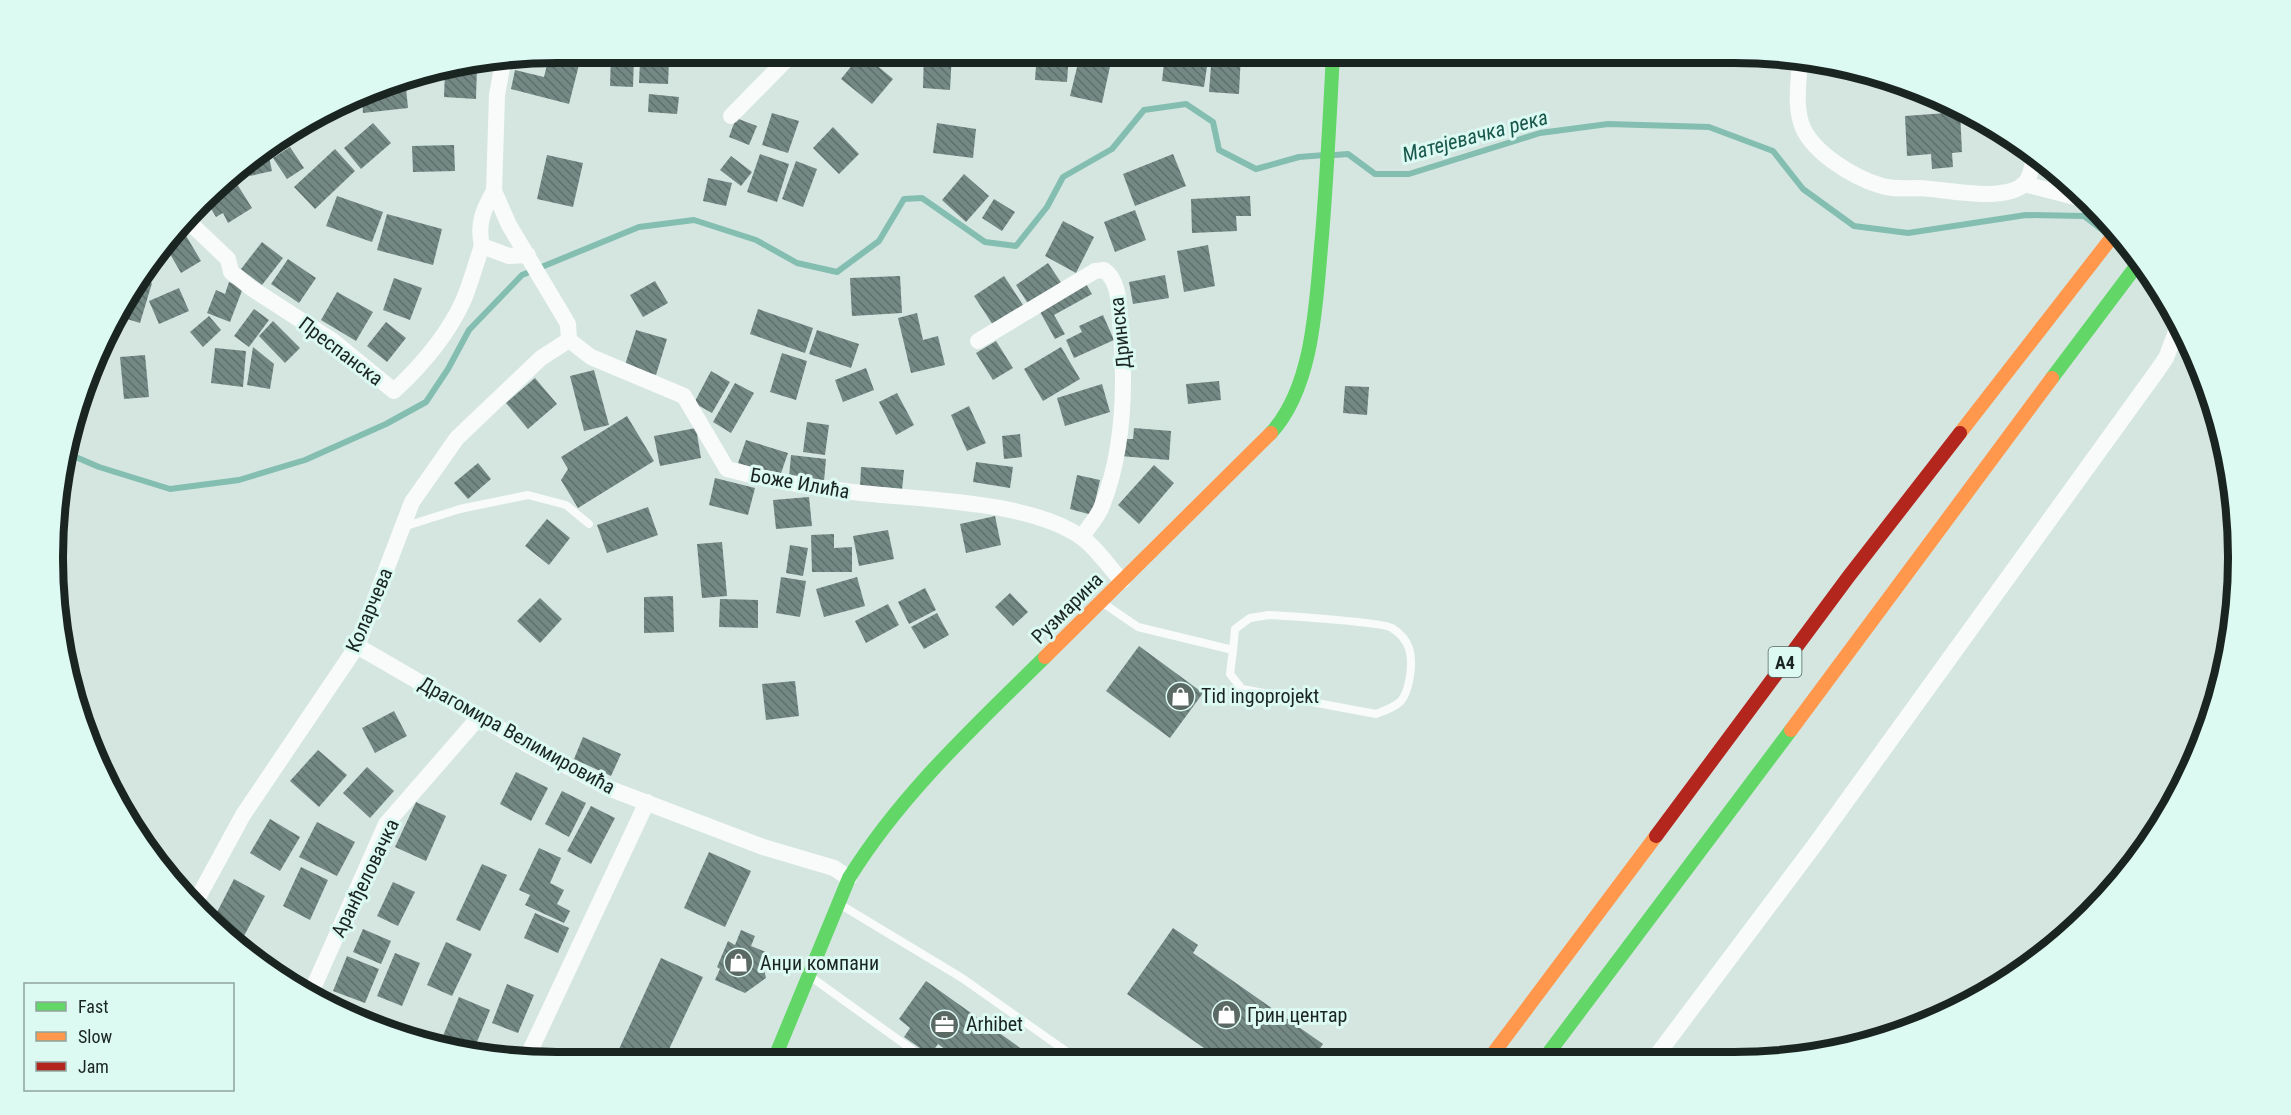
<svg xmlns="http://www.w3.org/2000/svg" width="2291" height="1115" viewBox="0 0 2291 1115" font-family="'Roboto Condensed',sans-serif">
	<defs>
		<pattern id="building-back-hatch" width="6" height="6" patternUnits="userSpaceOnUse" patternTransform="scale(1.5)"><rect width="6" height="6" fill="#748884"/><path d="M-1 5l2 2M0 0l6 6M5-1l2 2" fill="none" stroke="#5e6f6c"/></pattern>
	</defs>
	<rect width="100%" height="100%" fill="#d5e6e1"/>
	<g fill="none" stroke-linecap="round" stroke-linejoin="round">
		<!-- stream -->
		<g stroke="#84beb1" stroke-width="6">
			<polyline points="1335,155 1348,154 1375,174 1409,174 1540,133 1608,124 1709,127 1773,151 1803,189 1854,226 1908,233 2026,215 2084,216 2106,233"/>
			<polyline points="64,452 99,467 170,489 239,480 305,460 386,424 426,402 448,369 469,330 522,275 639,227 694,220 756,240 797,263 837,272 879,241 904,199 922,198 985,242 1016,246 1047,207 1063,177 1112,149 1144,110 1186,104 1213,122 1219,150 1256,169 1299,157 1325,155"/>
		</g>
	</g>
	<!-- building -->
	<g fill="url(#building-back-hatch)">
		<polygon points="558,52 582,53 569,104 511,89 515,70 544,77 549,57 541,55"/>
		<polygon points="862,53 893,79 872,104 841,79"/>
		<polygon points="924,53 952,53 950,90 923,88"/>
		<polygon points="1037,53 1069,53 1067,82 1035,80"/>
		<polygon points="1165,53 1209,53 1204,87 1162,81"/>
		<polygon points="1212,53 1241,53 1239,94 1209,92"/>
		<polygon points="611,55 634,56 633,87 610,86"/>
		<polygon points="1080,55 1111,62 1102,103 1070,96"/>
		<polygon points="640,61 669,62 668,84 639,83"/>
		<polygon points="477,66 476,99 444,97 445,71"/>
		<polygon points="405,78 408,108 363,113 362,97 395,79"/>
		<polygon points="1918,88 1927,91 1939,97 1920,99"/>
		<polygon points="649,94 679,97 677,114 648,112"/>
		<polygon points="1960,112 1962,152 1952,153 1953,167 1932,169 1931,154 1907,156 1905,116"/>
		<polygon points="772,113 799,121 788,153 762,145"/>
		<polygon points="736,118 757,126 749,145 729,137"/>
		<polygon points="373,123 391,143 361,169 344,148"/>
		<polygon points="937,123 976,129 973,158 933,153"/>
		<polygon points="833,127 859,154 839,174 813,148"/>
		<polygon points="454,145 455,171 413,172 412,146"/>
		<polygon points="290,147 304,168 287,179 273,158"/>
		<polygon points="267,148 272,171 250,176 246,161"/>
		<polygon points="335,149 355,171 315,209 294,187"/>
		<polygon points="760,154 789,164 777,202 747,192"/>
		<polygon points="1173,154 1186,186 1135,206 1123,174"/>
		<polygon points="547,155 583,163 573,207 537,199"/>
		<polygon points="731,156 752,172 741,186 720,170"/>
		<polygon points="796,161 817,169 803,207 782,199"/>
		<polygon points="964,174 989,196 966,222 942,200"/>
		<polygon points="232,176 252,208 228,223 223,213 216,217 207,202"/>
		<polygon points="708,178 732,183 726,206 703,201"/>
		<polygon points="337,196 383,212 372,242 326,226"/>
		<polygon points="1250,196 1251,216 1236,216 1237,231 1192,233 1191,199"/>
		<polygon points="994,199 1015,212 1002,231 982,218"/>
		<polygon points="1135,210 1146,240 1115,252 1104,222"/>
		<polygon points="387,214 442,229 433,265 377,250"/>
		<polygon points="1063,221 1094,237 1076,273 1045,256"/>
		<polygon points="182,229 201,261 181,273 166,247"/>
		<polygon points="262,242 283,258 262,285 241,269"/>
		<polygon points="1208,245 1215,286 1184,292 1177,251"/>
		<polygon points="288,259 316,278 299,303 271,284"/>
		<polygon points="1048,263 1062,284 1029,305 1016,285"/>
		<polygon points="1165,275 1169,298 1133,304 1129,282"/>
		<polygon points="900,276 902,313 852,316 850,278"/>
		<polygon points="1004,276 1025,308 995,328 974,296"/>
		<polygon points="137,278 152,283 140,323 117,316"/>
		<polygon points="394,278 422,288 410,320 383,310"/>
		<polygon points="655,281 668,303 643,317 630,295"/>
		<polygon points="229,282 243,288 230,322 207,313 216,290 225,294"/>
		<polygon points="1086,284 1092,294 1054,315 1065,334 1055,339 1039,310"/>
		<polygon points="179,288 189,311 159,324 149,301"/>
		<polygon points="337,292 373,312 356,341 321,320"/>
		<polygon points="254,309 269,320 249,347 234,336"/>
		<polygon points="758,309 813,328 805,353 750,334"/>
		<polygon points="917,313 923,340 938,336 945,365 911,373 898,318"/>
		<polygon points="1103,315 1114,340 1074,358 1066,340 1082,332 1079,326"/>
		<polygon points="209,316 221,330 203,347 190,332"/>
		<polygon points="273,321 300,348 285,363 259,336"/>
		<polygon points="386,322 406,338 387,362 367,346"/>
		<polygon points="636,330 667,339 656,375 625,365"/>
		<polygon points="817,330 859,344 851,368 809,354"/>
		<polygon points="996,341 1013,368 993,380 976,353"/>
		<polygon points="253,347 274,364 270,389 247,385"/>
		<polygon points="1061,347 1080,379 1043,401 1024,369"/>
		<polygon points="215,348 246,351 243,387 211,383"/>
		<polygon points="782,353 807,361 796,400 770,392"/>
		<polygon points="145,355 149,397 124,399 120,357"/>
		<polygon points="93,360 96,387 84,388 91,364"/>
		<polygon points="866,368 874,390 843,402 835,380"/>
		<polygon points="594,370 609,425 584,431 570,376"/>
		<polygon points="711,371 730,382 712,413 694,403"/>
		<polygon points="535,378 557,404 528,429 506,403"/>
		<polygon points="1219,381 1221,400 1188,404 1186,384"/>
		<polygon points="735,383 754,393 731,433 713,422"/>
		<polygon points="1102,384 1110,412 1065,426 1057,398"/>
		<polygon points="1345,386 1369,387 1367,415 1343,413"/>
		<polygon points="897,393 914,425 896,435 879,402"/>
		<polygon points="969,406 986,443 967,451 951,415"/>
		<polygon points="627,416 654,461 578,508 561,480 568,469 561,457"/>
		<polygon points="807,422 829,425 825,455 803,452"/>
		<polygon points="696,428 701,458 660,466 654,436"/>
		<polygon points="1134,428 1171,431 1169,460 1120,456 1121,439 1133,439"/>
		<polygon points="1020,434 1022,457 1004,459 1002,436"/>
		<polygon points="746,440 788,453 780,476 738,463"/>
		<polygon points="791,455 826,459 824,481 789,477"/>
		<polygon points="976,462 1013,467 1010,488 973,482"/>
		<polygon points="478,463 491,479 468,499 454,483"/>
		<polygon points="1154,465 1174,483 1139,524 1118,505"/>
		<polygon points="861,467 904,470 902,490 860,487"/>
		<polygon points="1077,475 1100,480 1092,515 1070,509"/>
		<polygon points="715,478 755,488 748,515 709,505"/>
		<polygon points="809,497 812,526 776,529 773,500"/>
		<polygon points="648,507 658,535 607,553 597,525"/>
		<polygon points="995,516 1001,545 966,553 960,524"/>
		<polygon points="547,519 570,538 549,565 525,546"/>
		<polygon points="888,530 894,559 859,566 853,536"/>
		<polygon points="834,534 834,548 852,547 852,572 812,572 811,535"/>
		<polygon points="722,542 727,596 702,598 697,544"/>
		<polygon points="790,545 808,548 803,576 786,573"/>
		<polygon points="781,577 806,581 800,617 776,613"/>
		<polygon points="857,577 865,606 824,617 816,589"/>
		<polygon points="925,588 936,610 909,624 898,602"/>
		<polygon points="1010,593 1028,612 1013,626 995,607"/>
		<polygon points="673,596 674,632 644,633 644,597"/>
		<polygon points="540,598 562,619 540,643 517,621"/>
		<polygon points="720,599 758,600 758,628 719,627"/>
		<polygon points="888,604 899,625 866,643 855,621"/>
		<polygon points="937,613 949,635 924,649 911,627"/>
		<polygon points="1139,646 1203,693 1170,738 1106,691"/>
		<polygon points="795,681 799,716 766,720 762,684"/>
		<polygon points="394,711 407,736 375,753 362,728"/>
		<polygon points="583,737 621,754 611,776 574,759"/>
		<polygon points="318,750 347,775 319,807 290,781"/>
		<polygon points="367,767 394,791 370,818 343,793"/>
		<polygon points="516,772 548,788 531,821 500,804"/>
		<polygon points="562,791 586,803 569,837 545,824"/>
		<polygon points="416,802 446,816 426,861 395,847"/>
		<polygon points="591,806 615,818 591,864 567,851"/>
		<polygon points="270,819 300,837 280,871 250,853"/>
		<polygon points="317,822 355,842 337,876 299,857"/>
		<polygon points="539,848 561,858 550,883 564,890 557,904 570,911 564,923 525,905 530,895 519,890"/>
		<polygon points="709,852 751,871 725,927 684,908"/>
		<polygon points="482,864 507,875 480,931 456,920"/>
		<polygon points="301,867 328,880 310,920 283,906"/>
		<polygon points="234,879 265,896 244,936 213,920"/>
		<polygon points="393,882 415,892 398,926 377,916"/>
		<polygon points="535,913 569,928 558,953 524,938"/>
		<polygon points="1173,928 1198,945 1193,953 1323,1044 1312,1060 1221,1060 1127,994"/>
		<polygon points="363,929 391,941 381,964 353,952"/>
		<polygon points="741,930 755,936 751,946 768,953 763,965 766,978 745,993 715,980 720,969 717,967 728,941 735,945"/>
		<polygon points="446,942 472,954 452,996 427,985"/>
		<polygon points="395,953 420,963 402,1006 377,996"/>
		<polygon points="347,956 379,969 365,1003 333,991"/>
		<polygon points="661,958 703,977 663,1062 613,1062"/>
		<polygon points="926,981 1033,1057 1030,1061 961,1061 938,1044 930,1055 904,1037 910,1028 899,1019"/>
		<polygon points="507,984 534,995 518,1033 492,1023"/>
		<polygon points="459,997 490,1010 472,1054 440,1043"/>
	</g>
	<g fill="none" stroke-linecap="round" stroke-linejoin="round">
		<!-- lane -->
		<g stroke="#f9fbfa" stroke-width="8">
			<polyline points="403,527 460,509 528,495 566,505 589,524"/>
			<path d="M1103,603l35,24 95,23 -3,24 12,15 134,25c24,-9 30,-12 34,-38 3,-20 1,-36 -18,-48 -9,-6 -105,-12 -123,-13l-19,3 -15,11 -2,21"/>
			<polyline points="841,905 962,978 1080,1061"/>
			<polyline points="811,977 928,1061"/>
		</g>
		<!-- street -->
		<g stroke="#f9fbfa" stroke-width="16">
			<path d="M1800,59c-1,22 -6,48 3,69 11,25 50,49 76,57 13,5 27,3 41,3 24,1 85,15 104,-4 7,-6 9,-21 10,-30"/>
			<path d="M503,62l-6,33 -3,96 15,34 59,99 1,16 22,17 93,39 43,73c41,11 84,18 126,23 64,8 176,8 228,45 15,10 28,30 41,44"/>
			<polyline points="731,116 793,53"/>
			<polyline points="2024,184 2079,198"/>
			<path d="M494,191c-11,19 -17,33 -12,55l27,10 19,-1"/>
			<path d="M189,222l39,37 3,13 20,16 82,53 61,50c27,-25 55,-58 70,-92 7,-17 12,-36 18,-53"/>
			<path d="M978,341l117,-70 9,-1c15,10 15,34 16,51 6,61 5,127 -18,185 -4,11 -14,21 -20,31"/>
			<polyline points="357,646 530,746 608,788 763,847 834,868 849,878"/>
			<polyline points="194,905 243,815 357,646 412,502 457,438 541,358 569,340"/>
			<polyline points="310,995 386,824 480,716"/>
			<polyline points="531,1049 647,802"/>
			<polyline points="1654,1059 1814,846 2157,371 2166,358 2179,324"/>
		</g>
		<!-- fast -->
		<g stroke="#63d668" stroke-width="14">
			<polyline points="2052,378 2140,261"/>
			<path d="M1271,433c44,-48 45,-135 51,-197 5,-61 8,-122 11,-183"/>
			<polyline points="1544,1059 1791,730"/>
			<path d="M773,1062l76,-184c52,-84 126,-152 196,-221"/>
		</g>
		<!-- slow -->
		<g stroke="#ff974d" stroke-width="14">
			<polyline points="1960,433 2116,232"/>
			<polyline points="1045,657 1271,433"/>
			<polyline points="1791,730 2052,378"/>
			<polyline points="1489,1059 1656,836"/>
		</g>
		<!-- jam -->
		<polyline stroke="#b3261e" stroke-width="14" points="1656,836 1849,576 1960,433"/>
	</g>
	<!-- icons -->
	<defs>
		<symbol id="shop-disc" viewBox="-11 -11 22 22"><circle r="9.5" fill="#5b6965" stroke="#dcf9f2"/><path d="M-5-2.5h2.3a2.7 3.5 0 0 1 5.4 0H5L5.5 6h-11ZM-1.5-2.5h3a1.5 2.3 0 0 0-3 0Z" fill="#fff"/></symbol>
		<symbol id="office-disc" viewBox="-11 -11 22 22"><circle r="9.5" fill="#5b6965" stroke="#dcf9f2"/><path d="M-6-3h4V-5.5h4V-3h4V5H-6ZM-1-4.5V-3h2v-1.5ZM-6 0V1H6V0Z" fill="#fff"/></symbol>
	</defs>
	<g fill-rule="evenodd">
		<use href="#shop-disc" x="1164" y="680" width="33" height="33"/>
		<use href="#shop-disc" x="722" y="946" width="33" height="33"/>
		<use href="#shop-disc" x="1210" y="998" width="33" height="33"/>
		<use href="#office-disc" x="928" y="1008" width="33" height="33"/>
	</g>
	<g text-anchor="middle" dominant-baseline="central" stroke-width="6" stroke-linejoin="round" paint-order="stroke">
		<!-- shield labels -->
		<rect fill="#dcf9f2" stroke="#546560" stroke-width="1.5" x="1768.5" y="647" width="33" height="30" rx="4.5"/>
		<g font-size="18" font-weight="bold" fill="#1a2522">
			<text x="1785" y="662">A4</text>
		</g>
		<!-- street labels -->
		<g font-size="20" fill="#1a2522" stroke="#dcf9f2">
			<text transform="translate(1120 333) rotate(-96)">Дринска</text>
			<text transform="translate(341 351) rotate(37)">Преспанска</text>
			<text transform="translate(800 483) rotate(10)">Боже Илића</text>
			<text transform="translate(1067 608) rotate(-45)">Рузмарина</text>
			<text transform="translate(369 610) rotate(-67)">Коларчева</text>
			<text transform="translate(517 735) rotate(29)">Драгомира Велимировића</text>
			<text transform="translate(365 878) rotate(-64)">Аранђеловачка</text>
		</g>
		<!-- poi labels -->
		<g font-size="20" fill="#1a2522" stroke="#dcf9f2" text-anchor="start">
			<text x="1201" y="696">Tid ingoprojekt</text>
			<text x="760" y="963">Анџи компани</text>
			<text x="1247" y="1015">Грин центар</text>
			<text x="966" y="1024">Arhibet</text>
		</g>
		<!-- water labels -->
		<g font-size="21" font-style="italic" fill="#17574c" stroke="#dcf9f2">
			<text transform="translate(1475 136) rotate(-15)">Матејевачка река</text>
		</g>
	</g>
	<!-- crop -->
	<path d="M0 0H2291V1115H0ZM557 63H1734A494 494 0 0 1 2228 557V558A494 494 0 0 1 1734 1052H557A494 494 0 0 1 63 558V557A494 494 0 0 1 557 63Z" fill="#dcf9f2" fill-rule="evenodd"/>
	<path fill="none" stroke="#1a2522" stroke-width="8" d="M557 63H1734A494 494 0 0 1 2228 557V558A494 494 0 0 1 1734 1052H557A494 494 0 0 1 63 558V557A494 494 0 0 1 557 63Z"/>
	<!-- legend -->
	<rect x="24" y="983" width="210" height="108" fill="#dcf9f2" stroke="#8ea49f" stroke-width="1.5"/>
	<rect x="36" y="1002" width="30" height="9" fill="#63d668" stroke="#8ea49f" stroke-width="1.5"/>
	<text x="78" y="1013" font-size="18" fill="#1a2522">Fast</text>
	<rect x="36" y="1032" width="30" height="9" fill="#ff974d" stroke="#8ea49f" stroke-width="1.5"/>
	<text x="78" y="1043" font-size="18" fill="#1a2522">Slow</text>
	<rect x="36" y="1062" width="30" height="9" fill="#b3261e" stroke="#8ea49f" stroke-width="1.5"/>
	<text x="78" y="1073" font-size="18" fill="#1a2522">Jam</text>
</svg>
